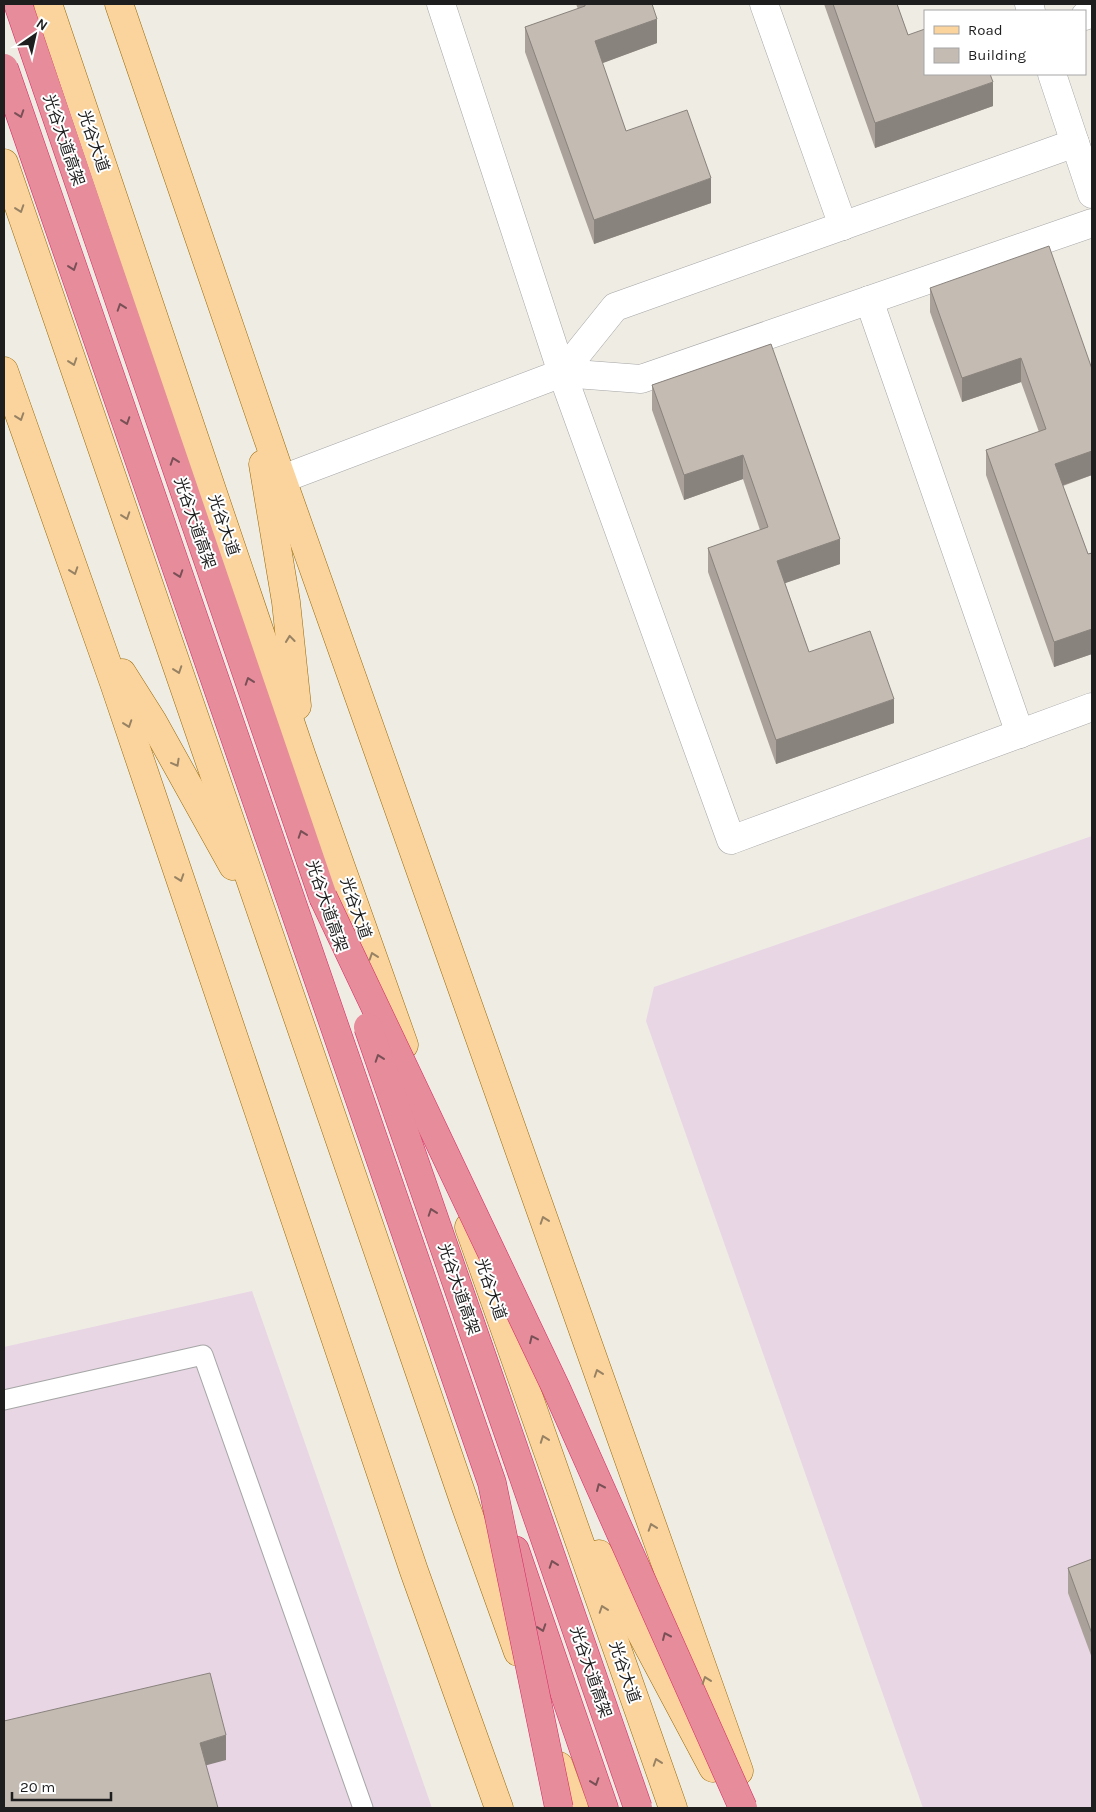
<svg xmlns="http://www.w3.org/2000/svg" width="1096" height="1812" viewBox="0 0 1096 1812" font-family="Karla,'Noto Sans SC',sans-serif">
	<rect width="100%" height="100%" fill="#efece4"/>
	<!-- industrial -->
	<g fill="#e8d6e4">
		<polygon points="1092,836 1092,1808 923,1808 646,1021 654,987"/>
		<polygon points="252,1291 432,1808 4,1808 4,1347"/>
	</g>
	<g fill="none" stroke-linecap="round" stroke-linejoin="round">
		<defs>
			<polyline id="lane" points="4,1400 203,1355 363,1808"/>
			<g id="street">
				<polyline points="441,4 562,373 731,840 1092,707"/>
				<polyline points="764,4 843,226"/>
				<polyline points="1029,4 1031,11"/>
				<polyline points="1085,16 1092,13"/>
				<polyline points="1052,74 1092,194"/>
				<polyline points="869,300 1020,734"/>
				<polyline points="562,373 615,307 1075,143"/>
				<polyline points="282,479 562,373 641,379 1092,223"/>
			</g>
			<g id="primary">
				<polyline points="48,4 302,757 404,1045"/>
				<polyline points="119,4 277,465 739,1771"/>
				<polyline points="4,163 466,1507 518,1652"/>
				<polyline points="4,371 114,683 414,1571 499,1808"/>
				<polyline points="263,464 286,602 297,706"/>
				<polyline points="122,673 153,722 233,866"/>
				<polyline points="469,1227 673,1808"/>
				<polyline points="599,1554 713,1768"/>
				<polyline points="559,1766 574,1808"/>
			</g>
			<g id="highway">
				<polyline points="18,4 323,897"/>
				<polyline points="515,1550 604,1808"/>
			</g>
		</defs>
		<!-- lane casing -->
		<use href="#lane" stroke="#a5a5a5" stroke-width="21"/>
		<!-- street casing -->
		<use href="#street" stroke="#a5a5a5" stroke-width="29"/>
		<!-- primary casing -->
		<use href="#primary" stroke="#986801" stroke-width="29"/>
		<!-- highway casing -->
		<use href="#highway" stroke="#da2560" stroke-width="29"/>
		<!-- lane -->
		<use href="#lane" stroke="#fff" stroke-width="19"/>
		<!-- street -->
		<use href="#street" stroke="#fff" stroke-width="28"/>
		<!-- primary -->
		<use href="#primary" stroke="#fbd49d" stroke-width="28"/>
		<!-- highway -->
		<use href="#highway" stroke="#e68c9b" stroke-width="28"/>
		<defs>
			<g id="highway-bridge">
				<polyline points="4,68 492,1483 559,1808"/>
				<polyline points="323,897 556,1388 743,1808"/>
				<polyline points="368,1027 638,1808"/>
			</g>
		</defs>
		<!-- highway-bridge casing -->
		<use href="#highway-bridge" stroke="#da2560" stroke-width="29" stroke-linecap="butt"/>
		<!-- highway-bridge -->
		<use href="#highway-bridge" stroke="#e68c9b" stroke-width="28"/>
	</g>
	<!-- wall -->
	<g fill="#a9a19a">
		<polygon points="576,4 652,4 657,43 602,63 626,131 711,203 594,244 525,52 525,27 578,9"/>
		<polygon points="824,4 897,4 908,35 993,106 875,148"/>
		<polygon points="930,288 1092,369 1092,475 1063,486 1088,554 1092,553 1092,654 1054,667 986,475 986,450 1039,432 1021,382 962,402 930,312"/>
		<polygon points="771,344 840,564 785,583 809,652 894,723 776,764 708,572 708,548 760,530 743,479 684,500 652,410 652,385"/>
		<polygon points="1092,1559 1092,1658 1068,1593 1068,1568"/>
	</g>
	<!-- shaded-wall -->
	<g fill="#89837d">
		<polygon points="657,19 657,43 595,66 595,41"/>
		<polygon points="993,82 993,106 875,148 875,123"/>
		<polygon points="711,178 711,203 594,244 594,220"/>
		<polygon points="1021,358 1021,382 962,402 962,378"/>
		<polygon points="1092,451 1092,475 1055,488 1055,464"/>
		<polygon points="743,455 743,479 684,500 684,475"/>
		<polygon points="840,539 840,564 777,586 777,561"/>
		<polygon points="1092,629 1092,654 1054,667 1054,642"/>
		<polygon points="894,699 894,723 776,764 776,740"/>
		<polygon points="226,1735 226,1760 200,1767 200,1743"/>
	</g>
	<!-- building -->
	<g fill="#c4bbb3" stroke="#89837d">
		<polygon points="585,4 652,4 657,19 595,41 626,131 687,110 711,178 594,220 525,27 585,6"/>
		<polygon points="833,4 897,4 908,35 925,29 925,74 990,74 993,82 875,123"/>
		<polygon points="1049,246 1092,369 1092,451 1055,464 1088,554 1092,553 1092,629 1054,642 986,450 1046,429 1021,358 962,378 930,288"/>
		<polygon points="771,344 840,539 777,561 809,652 870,631 894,699 776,740 708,548 768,527 743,455 684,475 652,385"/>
		<polygon points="1092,1559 1092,1634 1068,1568"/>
		<polygon points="210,1673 226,1735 200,1743 218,1808 4,1808 4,1721"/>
	</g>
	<!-- one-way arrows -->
	<defs><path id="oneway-chevron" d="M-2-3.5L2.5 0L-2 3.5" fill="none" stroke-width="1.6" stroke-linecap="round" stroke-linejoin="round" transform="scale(1.25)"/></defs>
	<g stroke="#785056">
		<use href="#oneway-chevron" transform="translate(20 114) rotate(71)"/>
		<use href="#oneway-chevron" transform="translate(73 267) rotate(71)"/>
		<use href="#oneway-chevron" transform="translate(121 307) rotate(-109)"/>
		<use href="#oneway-chevron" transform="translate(126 421) rotate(71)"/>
		<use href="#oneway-chevron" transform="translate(174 461) rotate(-109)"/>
		<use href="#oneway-chevron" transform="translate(179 574) rotate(71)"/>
		<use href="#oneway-chevron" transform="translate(249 681) rotate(-109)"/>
		<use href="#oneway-chevron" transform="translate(302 834) rotate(-109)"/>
		<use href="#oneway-chevron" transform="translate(379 1058) rotate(-109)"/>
		<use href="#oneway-chevron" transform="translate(432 1212) rotate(-109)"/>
		<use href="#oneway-chevron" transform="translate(533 1339) rotate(-115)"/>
		<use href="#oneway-chevron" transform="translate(600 1487) rotate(-114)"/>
		<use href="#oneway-chevron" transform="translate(553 1564) rotate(-109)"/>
		<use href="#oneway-chevron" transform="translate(542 1628) rotate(71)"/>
		<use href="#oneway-chevron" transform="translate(666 1636) rotate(-114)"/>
		<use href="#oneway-chevron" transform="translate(595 1782) rotate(71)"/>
	</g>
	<g stroke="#988264">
		<use href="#oneway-chevron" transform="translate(20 209) rotate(71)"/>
		<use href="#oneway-chevron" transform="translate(73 362) rotate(71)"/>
		<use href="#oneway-chevron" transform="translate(20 417) rotate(71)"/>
		<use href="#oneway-chevron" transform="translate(126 516) rotate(71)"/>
		<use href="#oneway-chevron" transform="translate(74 571) rotate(71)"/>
		<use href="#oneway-chevron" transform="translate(290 639) rotate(-96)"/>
		<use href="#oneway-chevron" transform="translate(178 670) rotate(71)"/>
		<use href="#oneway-chevron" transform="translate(128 724) rotate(71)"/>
		<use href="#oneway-chevron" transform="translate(176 763) rotate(61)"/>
		<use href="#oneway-chevron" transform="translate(180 878) rotate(71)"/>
		<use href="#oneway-chevron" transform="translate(373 956) rotate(-109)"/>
		<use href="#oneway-chevron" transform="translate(544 1220) rotate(-109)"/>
		<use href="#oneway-chevron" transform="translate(598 1373) rotate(-109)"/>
		<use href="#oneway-chevron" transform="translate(544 1439) rotate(-110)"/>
		<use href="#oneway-chevron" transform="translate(652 1527) rotate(-109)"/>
		<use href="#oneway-chevron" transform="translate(603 1609) rotate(-109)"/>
		<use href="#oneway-chevron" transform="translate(706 1680) rotate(-109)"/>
		<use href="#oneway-chevron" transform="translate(657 1762) rotate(-109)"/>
	</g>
	<g text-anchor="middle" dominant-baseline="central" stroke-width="4" stroke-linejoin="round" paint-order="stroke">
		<!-- street labels -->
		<g font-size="16" fill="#1e1e1e" stroke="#fff">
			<text transform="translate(64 140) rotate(71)">光谷大道高架</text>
			<text transform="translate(94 141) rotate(71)">光谷大道</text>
			<text transform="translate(195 523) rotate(71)">光谷大道高架</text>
			<text transform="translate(224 525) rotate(71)">光谷大道</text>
			<text transform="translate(327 906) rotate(71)">光谷大道高架</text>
			<text transform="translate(356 908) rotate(71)">光谷大道</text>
			<text transform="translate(459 1289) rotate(71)">光谷大道高架</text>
			<text transform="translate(491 1289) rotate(71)">光谷大道</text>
			<text transform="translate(591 1672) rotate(71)">光谷大道高架</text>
			<text transform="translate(625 1672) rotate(71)">光谷大道</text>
		</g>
	</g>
	<!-- border -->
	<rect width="1096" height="1812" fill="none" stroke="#1e1e1e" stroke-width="10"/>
	<!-- legend -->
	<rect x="924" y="10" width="162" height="65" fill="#ffffff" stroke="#a5a5a5"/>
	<rect x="934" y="26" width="25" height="8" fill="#fbd49d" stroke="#a5a5a5"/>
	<text x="968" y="35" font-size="15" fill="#1e1e1e">Road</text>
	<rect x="934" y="48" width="25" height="15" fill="#c4bbb3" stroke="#a5a5a5"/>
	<text x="968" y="60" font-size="15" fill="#1e1e1e">Building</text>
	<!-- north arrow -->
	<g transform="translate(35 35) rotate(34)" stroke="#ffffff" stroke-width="4" paint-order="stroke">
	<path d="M0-4L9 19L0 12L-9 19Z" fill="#1e1e1e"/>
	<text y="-8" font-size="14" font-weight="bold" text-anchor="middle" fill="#1e1e1e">N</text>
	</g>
	<!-- scale -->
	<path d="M12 1792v8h99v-8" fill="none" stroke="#1e1e1e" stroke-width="2.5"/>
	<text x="20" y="1792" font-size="15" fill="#1e1e1e" stroke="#ffffff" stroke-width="4" paint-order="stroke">20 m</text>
</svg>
